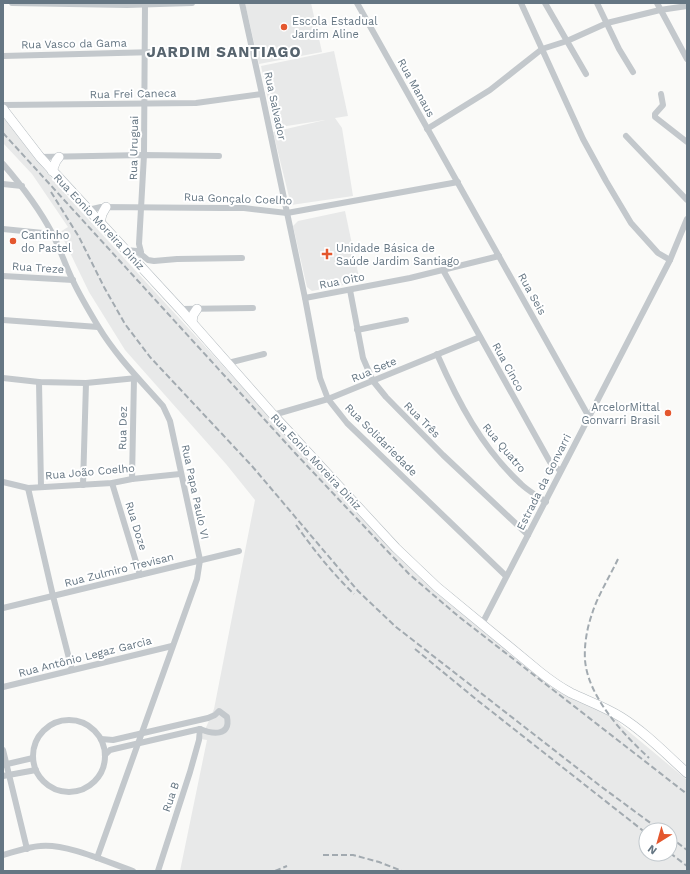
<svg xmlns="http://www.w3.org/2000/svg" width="690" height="874" viewBox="0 0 690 874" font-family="'Work Sans',sans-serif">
	<rect width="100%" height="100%" fill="#fafaf8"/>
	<!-- built -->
	<g fill="#e8e9e9" fill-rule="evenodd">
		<polygon points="245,3 311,3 322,52 259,64"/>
		<polygon points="334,51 348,116 335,118 342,128 353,196 291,205 273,132 325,120 274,128 261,66"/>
		<path d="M3,117l39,50 35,40 272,296 203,182 60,29 9,11 66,55v91h-507l27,-131 -6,-1 13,-30 41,-209 -29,-36 -101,-114 -36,-58 -29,-60 8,-5 -36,-53 -29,-31zM646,830h24v24h-24z"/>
		<polygon points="345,211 360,282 312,291 307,287 293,226 298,221"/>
	</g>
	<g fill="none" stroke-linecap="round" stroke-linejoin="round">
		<defs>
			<g id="secondary">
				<path d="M3,109l37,48 140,152 96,109 120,130 41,39 103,85c10,8 20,15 31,21 17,8 34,14 50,24 24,15 45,37 66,56"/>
				<polyline points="52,171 56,161 59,157"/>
				<polyline points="100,223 102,214 106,207"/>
				<polyline points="192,322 193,315 197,309"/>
			</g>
		</defs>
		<!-- secondary casing -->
		<use href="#secondary" stroke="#b3babf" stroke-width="10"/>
		<!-- minor -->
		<g stroke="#c3c8cc" stroke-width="6">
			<polyline points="12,3 127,5 192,3"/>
			<polyline points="242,3 262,94 305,298 320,378 328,399 347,423 506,576"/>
			<polyline points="357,3 589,417"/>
			<polyline points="521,3 583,139 606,181 631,223 658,253 670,260"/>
			<polyline points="545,3 586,74"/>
			<polyline points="597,3 619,49 633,72"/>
			<polyline points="657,3 687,59"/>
			<polyline points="3,56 194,51"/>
			<polyline points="661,94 663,105 655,114 655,117 687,142"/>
			<polyline points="3,105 196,103 262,94"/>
			<polyline points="427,129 490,90 542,49 567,41 607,23 660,10 687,6"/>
			<polyline points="626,136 687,200"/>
			<polyline points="40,157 144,155 219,156"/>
			<path d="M3,164c19,22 36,44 49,69 8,15 13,32 21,48 7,15 16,30 25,45 18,30 42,54 65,80l7,15 30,139 -3,19 -100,279"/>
			<polyline points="3,184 22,186"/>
			<polyline points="88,210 101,207 222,208 244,208 287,213 458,182"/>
			<polyline points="3,229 53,234"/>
			<polyline points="125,250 137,251 148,260 154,261 177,259 242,258"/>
			<polyline points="141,252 139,244 144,155 145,3"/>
			<polyline points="443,270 550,462 553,466 560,470"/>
			<polyline points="3,276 73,280"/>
			<polyline points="350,290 363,358 373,381 386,397 443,455 528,535"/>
			<polyline points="305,298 410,278 499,256"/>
			<polyline points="180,309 253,308"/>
			<polyline points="3,320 98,327"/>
			<polyline points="357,330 406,320"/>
			<path d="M437,354c21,48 45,94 84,130 7,7 17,12 25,18"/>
			<polyline points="228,363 264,354"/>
			<polyline points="3,378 39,382 86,383 137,378"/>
			<polyline points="39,382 41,487"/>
			<polyline points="273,415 328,399 480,337"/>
			<polyline points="132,479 134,378"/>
			<polyline points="3,482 28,488 112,483 132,479 180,474"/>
			<polyline points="112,483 140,575"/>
			<polyline points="83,485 86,383"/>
			<polyline points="28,488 53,596 72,670"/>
			<polyline points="3,608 239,551"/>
			<polyline points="482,624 670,260 687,219"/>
			<polyline points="3,687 172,646"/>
			<circle cx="69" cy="756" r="36"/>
			<path d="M101,739l12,1 95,-22 7,-3 4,-4 8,6c4,20 -15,17 -27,12l-86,20 -4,1 -5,5"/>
			<polyline points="3,750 27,849"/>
			<polyline points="3,765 33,758"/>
			<polyline points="3,776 36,770"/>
			<path d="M3,855c12,-3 24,-8 37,-9 26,-3 67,16 93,25"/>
			<polyline points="158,871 190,772 199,740 200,729"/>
		</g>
		<!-- secondary -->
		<use href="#secondary" stroke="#fff" stroke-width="9"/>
		<!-- rail -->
		<g stroke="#a2aab0" stroke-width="2" stroke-dasharray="6 3" stroke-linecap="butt">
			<polyline points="3,133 296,454 409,574 458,616 687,794"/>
			<polyline points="51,192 79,237 104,287 125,324 150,357 252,466 358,591 396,627 599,785 660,830"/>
			<path d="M296,525c18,25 36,48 58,69"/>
			<path d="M618,559c-8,17 -21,38 -26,55 -5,14 -8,31 -7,46 3,37 38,74 64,98"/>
			<polyline points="415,649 477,700 646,833"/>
			<polyline points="670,837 687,850"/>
			<polyline points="670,853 687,866"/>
			<polyline points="323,855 353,855 379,862 402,871"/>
			<polyline points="275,871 287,866"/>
		</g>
	</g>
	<!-- markers -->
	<g fill="#e4572e" stroke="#fff" stroke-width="1.5">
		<circle cx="284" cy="27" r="4"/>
		<circle cx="13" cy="241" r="4"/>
		<path d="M325 248h4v4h4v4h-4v4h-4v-4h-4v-4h4z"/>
		<circle cx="668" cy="413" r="4"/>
	</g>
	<g text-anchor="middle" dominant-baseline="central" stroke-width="4" stroke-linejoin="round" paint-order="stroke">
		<!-- poi labels -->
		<g font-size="11" fill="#657683" stroke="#fff" text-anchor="start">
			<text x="292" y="21">Escola Estadual<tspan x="292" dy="13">Jardim Aline</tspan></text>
			<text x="21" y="235">Cantinho<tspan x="21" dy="13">do Pastel</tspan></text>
			<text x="336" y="248">Unidade Básica de<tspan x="336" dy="13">Saúde Jardim Santiago</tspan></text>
			<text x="660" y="407" text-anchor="end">ArcelorMittal<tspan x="660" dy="13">Gonvarri Brasil</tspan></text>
		</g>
		<!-- street labels -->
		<g font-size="11" fill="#657683" stroke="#fff">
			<text transform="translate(74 44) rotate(-1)">Rua Vasco da Gama</text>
			<text transform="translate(416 88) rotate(61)">Rua Manaus</text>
			<text transform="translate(133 94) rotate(-1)">Rua Frei Caneca</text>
			<text transform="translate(275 106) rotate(78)">Rua Salvador</text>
			<text transform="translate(134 148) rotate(-89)">Rua Uruguai</text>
			<text transform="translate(238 199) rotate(2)">Rua Gonçalo Coelho</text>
			<text transform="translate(99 222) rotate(47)">Rua Eonio Moreira Diniz</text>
			<text transform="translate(38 268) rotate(4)">Rua Treze</text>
			<text transform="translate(342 281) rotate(-11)">Rua Oito</text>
			<text transform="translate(532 294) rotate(61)">Rua Seis</text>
			<text transform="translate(508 367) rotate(61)">Rua Cinco</text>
			<text transform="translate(374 370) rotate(-23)">Rua Sete</text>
			<text transform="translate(422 420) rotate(45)">Rua Três</text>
			<text transform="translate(123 428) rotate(-89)">Rua Dez</text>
			<text transform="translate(381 440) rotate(45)">Rua Solidariedade</text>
			<text transform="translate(504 448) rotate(50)">Rua Quatro</text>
			<text transform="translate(316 462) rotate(47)">Rua Eonio Moreira Diniz</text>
			<text transform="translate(90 472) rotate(-5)">Rua João Coelho</text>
			<text transform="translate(544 482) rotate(-63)">Estrada da Gonvarri</text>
			<text transform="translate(195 492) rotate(78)">Rua Papa Paulo VI</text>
			<text transform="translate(136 526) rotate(73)">Rua Doze</text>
			<text transform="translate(119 570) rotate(-14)">Rua Zulmiro Trevisan</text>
			<text transform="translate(85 657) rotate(-14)">Rua Antônio Legaz Garcia</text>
			<text transform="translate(171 797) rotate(-71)">Rua B</text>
		</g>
		<!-- district labels -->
		<g font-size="15" font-weight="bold" letter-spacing="1" fill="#57646e" stroke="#fff">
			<text x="224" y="52">JARDIM SANTIAGO</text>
		</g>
	</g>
	<!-- border -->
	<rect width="690" height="874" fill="none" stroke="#657683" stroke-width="8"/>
	<!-- north arrow -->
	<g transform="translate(658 842) rotate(217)"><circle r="19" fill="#ffffff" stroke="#c1c8cd"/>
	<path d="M0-3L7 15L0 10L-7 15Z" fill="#e4572e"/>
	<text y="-6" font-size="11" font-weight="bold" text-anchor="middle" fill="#657683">N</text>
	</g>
</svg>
